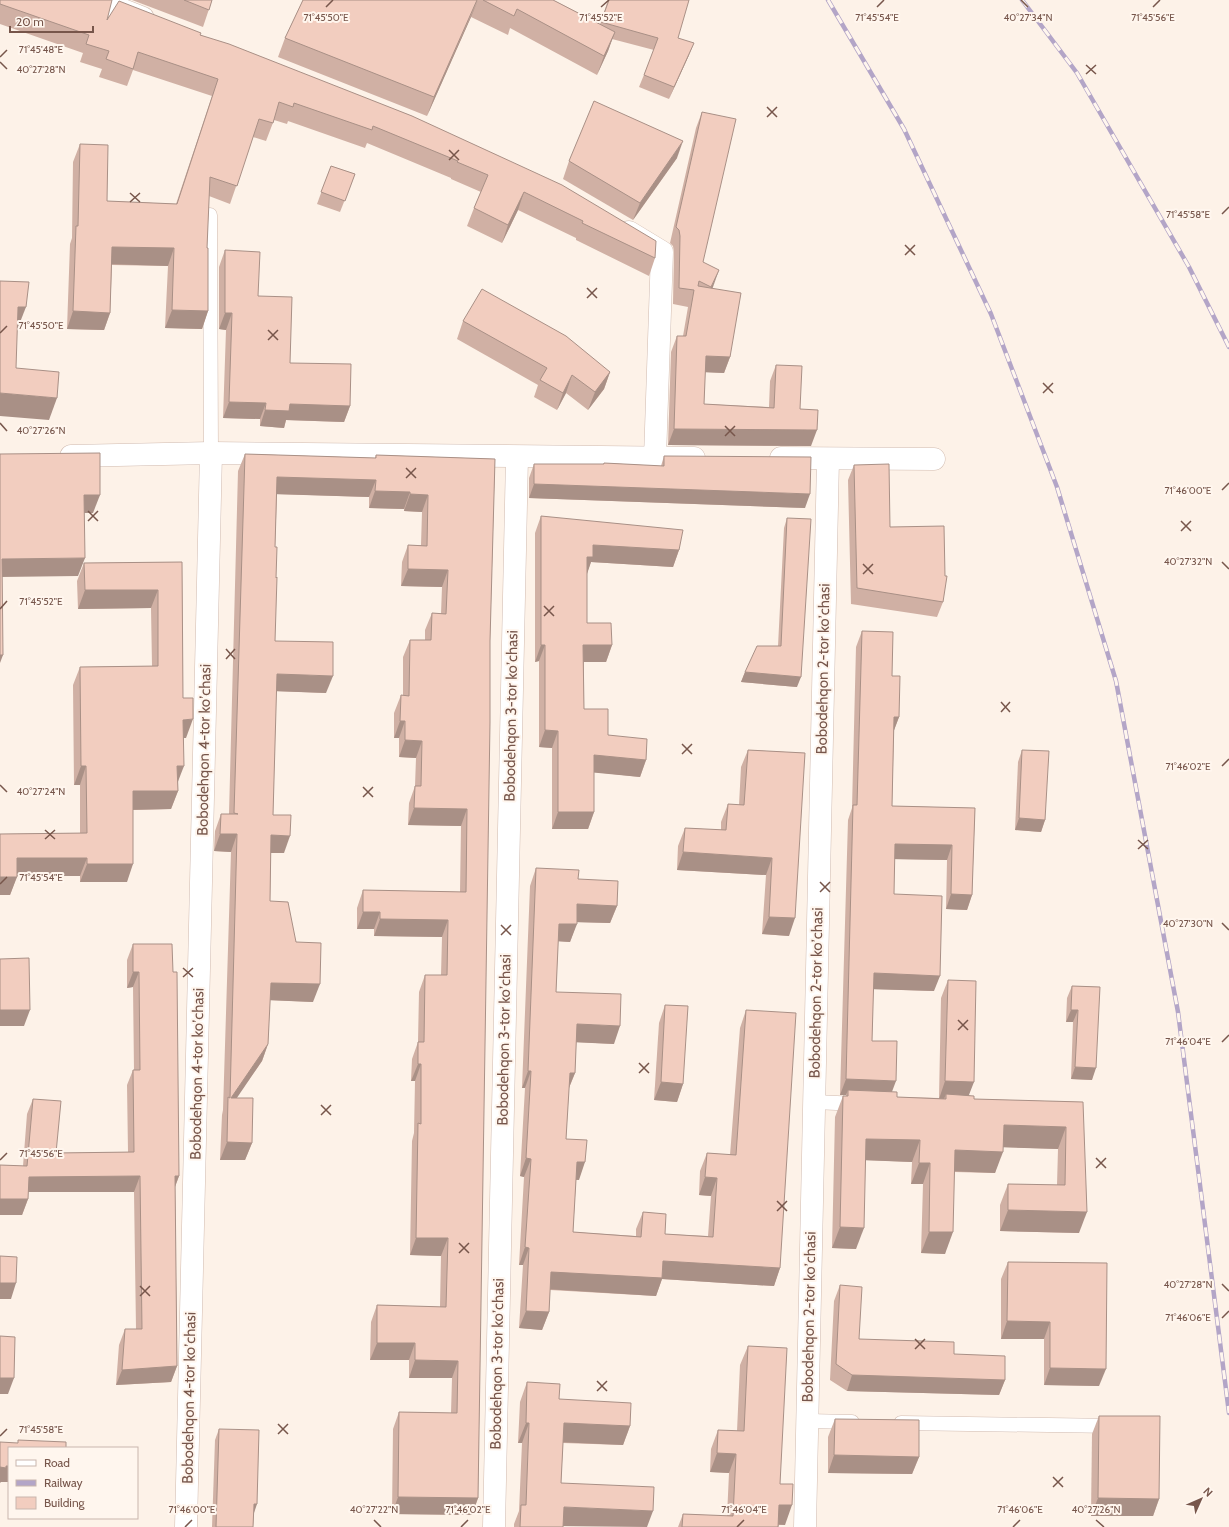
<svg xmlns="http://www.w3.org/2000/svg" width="1229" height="1527" viewBox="0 0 1229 1527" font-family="Cabin,sans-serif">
	<rect width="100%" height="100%" fill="#fdf2e8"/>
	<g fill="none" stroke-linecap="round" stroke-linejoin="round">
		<defs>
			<g id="lane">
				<polyline points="210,215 211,453"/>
				<polyline points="814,1102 859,1104"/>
				<polyline points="807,1421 852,1422"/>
				<polyline points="901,1423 1114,1426"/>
			</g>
			<g id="street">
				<polyline points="98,0 143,18"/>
				<polyline points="629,232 662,252 655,458"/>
				<polyline points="71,456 211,453 694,458"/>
				<polyline points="781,458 934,459"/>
				<polyline points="186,1527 211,453"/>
				<polyline points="494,1527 517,457"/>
				<polyline points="805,1527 828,459"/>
			</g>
		</defs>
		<!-- lane casing -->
		<use href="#lane" stroke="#d1bbb0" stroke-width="15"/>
		<!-- street casing -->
		<use href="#street" stroke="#d1bbb0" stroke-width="23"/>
		<!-- lane -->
		<use href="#lane" stroke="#fff" stroke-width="14"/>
		<!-- street -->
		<use href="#street" stroke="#fff" stroke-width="22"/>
		<defs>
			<g id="rail">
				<polyline points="828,0 904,129 991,314 1057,487 1116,681 1178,1012 1229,1413"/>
				<polyline points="1022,0 1077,73 1189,267 1229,347"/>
			</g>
		</defs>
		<!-- rail casing -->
		<use href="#rail" stroke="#b3a5c7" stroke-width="4.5"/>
		<!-- rail -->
		<use href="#rail" stroke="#fff6ee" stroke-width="3" stroke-dasharray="9" stroke-linecap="butt"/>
	</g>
	<!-- wall -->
	<g fill="#d0b0a4">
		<polygon points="0,0 107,20 200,35 412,116 655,258 649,276 576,240 576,238 518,210 502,243 467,226 474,208 481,192 451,179 451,178 367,143 365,148 288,121 287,124 274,120 266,141 253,137 230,204 209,196 207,248 208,311 202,329 165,328 168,266 112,265 110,313 104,330 67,329 70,244 72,238 73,162 80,144 107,201 176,204 212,96 133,70 127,86 99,77 102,69 80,62 83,53 0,24"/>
		<polygon points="132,0 212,0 203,27"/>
		<polygon points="303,0 553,0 600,24 608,0 678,38 689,55 669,99 639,87 654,50 612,39 608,51 597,75 510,28 508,35 471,17 427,116 278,57 285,38"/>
		<polygon points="702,112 703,262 713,287 712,288 730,357 724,373 705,372 704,404 769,407 770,381 776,365 800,409 811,446 668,445 671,352 677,336 683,336 688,307 673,304 674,252 673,246 670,243 696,128"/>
		<polygon points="677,158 633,220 563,179 569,161"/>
		<polygon points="331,166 355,174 340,212 317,204"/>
		<polygon points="225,250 258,296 290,363 350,406 344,422 286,420 284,428 260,426 260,419 223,418 226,330 219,329 219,267"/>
		<polygon points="463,321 610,372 604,389 588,410 566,393 557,410 534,397 538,385 457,339"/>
		<polygon points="245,454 375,458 376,455 495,459 490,641 478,1498 472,1515 392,1514 393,1429 399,1412 451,1413 452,1378 409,1378 409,1360 370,1360 371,1322 377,1305 440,1307 441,1256 410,1255 412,1141 414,1133 415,1081 411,1081 412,1059 418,1042 419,992 425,975 441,975 442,937 374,936 374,929 357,929 357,908 363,890 460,892 461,826 408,825 409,803 415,786 416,758 399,757 399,738 394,738 394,713 401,695 403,695 403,657 410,640 425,640 425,630 432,613 441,614 442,587 401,586 402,562 408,545 421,545 422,512 404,511 404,509 369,508 369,497 277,494 275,547 275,641 326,693 276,691 273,815 284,853 271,853 270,901 296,942 313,1002 270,1000 268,1044 262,1061 236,1098 252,1143 245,1160 220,1160 222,1115 223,1110 231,852 214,851 215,831 221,814 229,814 238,471"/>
		<polygon points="664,456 805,508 529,498 529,478 534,464 603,464 604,463 661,466"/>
		<polygon points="854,465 890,527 943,602 937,617 851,604 848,480"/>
		<polygon points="541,516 679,550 673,567 591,562 587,573 587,623 612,645 606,662 584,662 584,709 608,735 646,760 640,777 594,772 594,812 588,829 552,829 552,748 539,747 539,661 535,662 535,533"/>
		<polygon points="787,518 797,687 741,682 745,672 778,646 784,528"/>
		<polygon points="182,562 183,698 186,738 184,738 178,782 178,791 171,809 133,810 127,882 80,882 80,876 17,876 10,895 0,834 80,833 80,785 74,785 73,685 80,667 152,666 151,608 78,609 77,581 84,563"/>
		<polygon points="862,631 892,676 899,717 894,730 892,806 975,808 972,895 967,910 946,909 947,860 894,859 894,894 934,991 873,989 872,1041 892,1092 897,1097 939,1098 941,998 948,980 969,1095 974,1099 1083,1102 1079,1233 1000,1231 1000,1205 1008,1184 1057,1185 1058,1149 1003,1147 995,1173 954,1172 945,1254 921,1253 923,1184 911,1184 912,1162 866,1160 856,1249 832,1248 835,1117 843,1096 846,1096 846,1095 840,1095 848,820 852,808 856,647"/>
		<polygon points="748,750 805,753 789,936 762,934 766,875 677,870 678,846 685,828 721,830 721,822 728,804 739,805 741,767"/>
		<polygon points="1022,750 1045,820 1041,832 1015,830 1018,762"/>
		<polygon points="536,868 578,879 617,906 610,923 577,922 570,942 558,941 556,992 614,1044 576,1042 575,1073 569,1088 566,1139 579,1180 576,1180 573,1232 636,1236 636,1229 643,1212 665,1234 708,1236 711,1196 699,1195 700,1171 707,1153 730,1155 740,1028 746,1010 780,1268 774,1286 662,1279 656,1296 550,1290 549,1312 542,1330 519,1328 523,1265 519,1265 524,1177 520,1176 525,1088 522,1088 530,886"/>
		<polygon points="133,944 179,1176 175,1187 177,1366 171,1382 116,1385 119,1345 125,1329 136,1329 134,1192 28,1192 28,1199 22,1215 0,1215 0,1165 23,1166 27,1114 33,1099 56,1153 128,1152 127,1085 133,1070 134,1070 133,987 127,988 127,960"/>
		<polygon points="1072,986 1100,987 1092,1080 1071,1079 1073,1022 1066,1022 1067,998"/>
		<polygon points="665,1005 683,1084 677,1102 654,1100 659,1023"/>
		<polygon points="1008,1262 1099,1386 1044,1385 1044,1339 1001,1339 1001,1279"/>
		<polygon points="840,1285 859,1339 954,1354 1005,1380 999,1395 847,1391 830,1380 834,1301"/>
		<polygon points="748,1346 780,1484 785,1525 779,1525 778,1527 678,1527 683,1514 727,1516 729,1473 710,1472 711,1449 718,1430 737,1431 740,1365"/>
		<polygon points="527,1382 559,1399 630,1426 623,1445 563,1443 561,1483 563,1527 514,1527 514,1524 519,1511 522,1443 518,1443 520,1402"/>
		<polygon points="1099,1416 1159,1499 1153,1516 1091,1516 1092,1434"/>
		<polygon points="835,1419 919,1457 912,1474 828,1473 828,1437"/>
		<polygon points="219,1429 254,1514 253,1527 212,1527 215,1440"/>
	</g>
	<!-- shaded-wall -->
	<g fill="#a99086">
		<polygon points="478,0 471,17 427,116 434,97"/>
		<polygon points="615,32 608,51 597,75 604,56"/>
		<polygon points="694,43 689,55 669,99 674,87"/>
		<polygon points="683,141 677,158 633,220 640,203"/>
		<polygon points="524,192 518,210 502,243 508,225"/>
		<polygon points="112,247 174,248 168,266 106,264"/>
		<polygon points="719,270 713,287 705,303 711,287"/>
		<polygon points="18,307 26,307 17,330"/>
		<polygon points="172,310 208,311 202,329 165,328"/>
		<polygon points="73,311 110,313 104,330 67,329"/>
		<polygon points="225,313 232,313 226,330 219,329"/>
		<polygon points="706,356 730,357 724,373 700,372"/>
		<polygon points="610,372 604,389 588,410 595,392"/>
		<polygon points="572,375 566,393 557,410 563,393"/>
		<polygon points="0,393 57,398 49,420 0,416"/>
		<polygon points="229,402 266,403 260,419 223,418"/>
		<polygon points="290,404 350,406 344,422 286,420 284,428 260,426 265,410"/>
		<polygon points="674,429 817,430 811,446 668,445"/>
		<polygon points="277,477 376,480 369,497 271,494"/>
		<polygon points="534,484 810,494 805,508 529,498"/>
		<polygon points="375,491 410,492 404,509 369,508"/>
		<polygon points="410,494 428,495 422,512 404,511"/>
		<polygon points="84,495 100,495 93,513 77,513"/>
		<polygon points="593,545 679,550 673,567 591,562 587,574 587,557"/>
		<polygon points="85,558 78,576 0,577 2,559"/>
		<polygon points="408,569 448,570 442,587 401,586"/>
		<polygon points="85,590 158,590 151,608 78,609"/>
		<polygon points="541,645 545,645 539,661 535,662"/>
		<polygon points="583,645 612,645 606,662 577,662"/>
		<polygon points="0,655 3,655 0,663"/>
		<polygon points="745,672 801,677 797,687 741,682"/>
		<polygon points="277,674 333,676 326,693 271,691"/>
		<polygon points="894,717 899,717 893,733"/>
		<polygon points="193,719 186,738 177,738 183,720"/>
		<polygon points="400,721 405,721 399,738 394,738"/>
		<polygon points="545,730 558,731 552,748 539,747"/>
		<polygon points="405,740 422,741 416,758 399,757"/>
		<polygon points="594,755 646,760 640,777 588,772"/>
		<polygon points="81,766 86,766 80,785 74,785"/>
		<polygon points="177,766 184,766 177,784"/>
		<polygon points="133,791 178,791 171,809 126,810"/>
		<polygon points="414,808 467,809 461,826 408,825"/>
		<polygon points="558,812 594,812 588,829 552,829"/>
		<polygon points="1019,818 1045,820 1041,832 1015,830"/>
		<polygon points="220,834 237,834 231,852 214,851"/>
		<polygon points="271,835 290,836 284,853 265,853"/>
		<polygon points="895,844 952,845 947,860 889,859"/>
		<polygon points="683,852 772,858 766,875 677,870"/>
		<polygon points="17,858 87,858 80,876 10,876"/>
		<polygon points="87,864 133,864 127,882 80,882"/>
		<polygon points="0,877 17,877 10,895 0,895"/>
		<polygon points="951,894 972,895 967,910 946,909"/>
		<polygon points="577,904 617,906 610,923 571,922"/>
		<polygon points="363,912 380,912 374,929 357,929"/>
		<polygon points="769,917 795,918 789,936 762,934"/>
		<polygon points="380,919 448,920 442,937 374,936"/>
		<polygon points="559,924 577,924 570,942 553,941"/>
		<polygon points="133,972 139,972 133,987 127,988"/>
		<polygon points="874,973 940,976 934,991 868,989"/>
		<polygon points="271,983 320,984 313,1002 265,1000"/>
		<polygon points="0,1010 30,1010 24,1026 0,1026"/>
		<polygon points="1071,1010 1078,1010 1073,1022 1066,1022"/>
		<polygon points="577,1024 620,1026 614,1044 570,1042"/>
		<polygon points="268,1044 262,1061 228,1111 231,1098"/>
		<polygon points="418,1064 421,1064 415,1081 411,1081"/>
		<polygon points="1075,1067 1096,1068 1092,1080 1071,1079"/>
		<polygon points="528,1071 531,1071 525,1088 522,1088"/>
		<polygon points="570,1073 575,1073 568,1090"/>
		<polygon points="846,1079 896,1081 890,1097 848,1090 846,1095 840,1095"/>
		<polygon points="945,1081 974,1082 967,1100 946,1094 944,1099 939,1099"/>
		<polygon points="661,1082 683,1084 677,1102 654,1100"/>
		<polygon points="1004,1125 1066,1127 1058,1149 996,1147"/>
		<polygon points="866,1139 920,1140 912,1162 859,1160"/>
		<polygon points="227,1142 252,1143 245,1160 220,1160"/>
		<polygon points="955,1150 1003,1152 995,1173 947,1171"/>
		<polygon points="526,1158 531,1159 524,1177 520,1176"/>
		<polygon points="577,1162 585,1162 579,1180 571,1179"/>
		<polygon points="919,1163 930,1163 923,1184 911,1184"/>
		<polygon points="140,1176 134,1192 23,1192 29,1177"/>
		<polygon points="175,1176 179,1176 173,1192"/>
		<polygon points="705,1177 717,1178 711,1196 699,1195"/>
		<polygon points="0,1199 28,1199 22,1215 0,1215"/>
		<polygon points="1008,1210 1087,1212 1079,1233 1000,1231"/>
		<polygon points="840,1227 864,1228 856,1249 832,1248"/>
		<polygon points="929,1232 953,1232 945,1254 921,1253"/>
		<polygon points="416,1238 448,1238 441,1256 410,1255"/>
		<polygon points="525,1247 529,1248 523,1265 519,1265"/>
		<polygon points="663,1261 780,1268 774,1286 662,1279 656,1296 545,1289 551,1272"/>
		<polygon points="0,1283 16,1283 11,1299 0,1299"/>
		<polygon points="526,1311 549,1312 542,1330 519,1328"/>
		<polygon points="1007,1321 1050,1322 1044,1339 1001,1339"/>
		<polygon points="377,1343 415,1343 409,1360 370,1360"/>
		<polygon points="415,1360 458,1361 452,1378 409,1378"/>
		<polygon points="177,1366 171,1382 116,1385 122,1370"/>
		<polygon points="1050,1368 1106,1369 1099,1386 1044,1385"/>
		<polygon points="852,1375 1005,1380 999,1395 847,1391"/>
		<polygon points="0,1378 14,1378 8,1394 0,1394"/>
		<polygon points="526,1423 529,1423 522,1443 518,1443"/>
		<polygon points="564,1423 630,1426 623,1445 556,1442"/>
		<polygon points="717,1453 736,1454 729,1473 710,1472"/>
		<polygon points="834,1455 919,1457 912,1474 828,1473"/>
		<polygon points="6,1466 9,1466 9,1482 1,1482 0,1483 0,1467"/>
		<polygon points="398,1497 478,1498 472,1515 392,1514"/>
		<polygon points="1098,1498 1159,1499 1153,1516 1091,1516"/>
		<polygon points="254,1504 257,1504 253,1516"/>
		<polygon points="779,1505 792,1505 785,1525 772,1524"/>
		<polygon points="564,1507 653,1511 647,1527 557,1526"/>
	</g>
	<!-- building -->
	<g fill="#f2cdbf" stroke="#a99086">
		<polygon points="0,0 112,0 107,20 119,1 201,33 200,35 229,44 412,116 562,185 656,241 655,258 582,223 583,221 524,192 508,225 474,208 488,175 457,162 458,161 373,126 372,130 294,103 293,107 279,102 273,123 259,119 237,186 210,177 207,248 208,248 208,311 172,310 174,248 112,247 110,313 73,311 76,226 78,226 80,144 108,145 107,201 177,204 218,79 138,52 133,69 106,59 109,51 86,44 89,35 0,4"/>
		<polygon points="184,0 212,0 209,10"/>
		<polygon points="303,0 477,0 434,97 285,38"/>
		<polygon points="483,0 553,0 615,32 604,56 517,9 514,16"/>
		<polygon points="609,0 689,0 678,38 694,43 674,87 644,75 658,38 601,22"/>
		<polygon points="594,101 683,141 640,203 569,161"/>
		<polygon points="702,112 736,119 703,262 719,270 711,287 699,281 698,286 741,293 730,357 706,356 704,404 774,408 776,365 802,366 800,409 818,410 817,430 674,429 677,336 686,336 694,290 679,288 680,236 679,230 676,227"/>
		<polygon points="331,166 355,174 345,201 321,192"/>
		<polygon points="225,250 260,252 258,296 292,297 290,363 351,364 350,406 290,404 289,411 265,410 266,403 229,402 232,313 225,313"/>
		<polygon points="0,281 29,282 26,307 18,307 16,368 59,372 57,398 0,393"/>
		<polygon points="482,289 566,336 610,372 595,392 572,375 563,393 540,380 547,368 463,321"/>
		<polygon points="100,453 100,495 84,495 85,558 2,559 3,655 0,655 0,454"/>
		<polygon points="245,454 376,458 376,455 495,459 490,641 490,722 478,1498 398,1497 399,1412 457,1413 458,1361 415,1360 415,1343 377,1343 377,1305 446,1307 448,1238 416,1238 418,1123 421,1124 421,1064 418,1064 418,1042 424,1042 425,975 447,975 448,920 380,919 380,912 363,912 363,890 466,892 467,809 414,808 415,786 421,786 422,741 405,740 405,721 400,721 401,695 409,696 410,640 431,640 432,613 446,614 448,570 408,569 408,545 427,546 428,495 410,494 410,492 375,491 376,480 277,477 275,547 277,547 276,578 277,577 275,641 333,642 333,676 277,674 273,815 291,815 290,836 271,835 270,901 288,902 296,942 321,943 320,984 271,983 268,1044 231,1098 253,1098 252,1143 227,1142 228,1097 230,1098 237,834 220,834 221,814 238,814 234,813"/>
		<polygon points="664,456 811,457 810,494 534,484 534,464 604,464 604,463 664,466"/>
		<polygon points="889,464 890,527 944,526 945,576 947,576 943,602 857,588 854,465"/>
		<polygon points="541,516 683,530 679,550 593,545 593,557 587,557 587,623 611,623 612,645 583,645 584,709 608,709 608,735 647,739 646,760 594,755 594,812 558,812 558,731 545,730 545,645 541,645"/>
		<polygon points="787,518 811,519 801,677 745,672 757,646 781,646"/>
		<polygon points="182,562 183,698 193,698 193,719 183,720 184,766 177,766 178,791 133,791 133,864 87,864 87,858 17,858 17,877 0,877 0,834 87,833 86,766 81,766 80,667 158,666 158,590 85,590 84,563"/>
		<polygon points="862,631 893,632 892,676 900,676 899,717 894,717 892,806 975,808 972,895 951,894 952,845 895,844 894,894 942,896 940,976 874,973 872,1041 897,1041 896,1081 846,1079 853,805 857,805"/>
		<polygon points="748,750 805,753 795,918 769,917 772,858 683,852 685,828 726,830 728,804 744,805"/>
		<polygon points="1022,750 1049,751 1045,820 1019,818"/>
		<polygon points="536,868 579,870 578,879 618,881 617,906 577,904 577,924 559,924 556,992 621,994 620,1026 577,1024 575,1073 570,1073 566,1139 587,1140 585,1162 577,1162 573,1232 641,1237 643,1212 666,1214 665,1234 713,1237 717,1178 705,1177 707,1153 736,1155 746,1010 796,1013 780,1268 663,1261 662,1278 551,1272 549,1312 526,1311 529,1248 525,1247 531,1159 526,1158 531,1071 528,1071"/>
		<polygon points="133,944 172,944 173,972 177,972 179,1176 175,1176 177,1366 122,1370 125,1329 142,1329 140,1176 29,1177 28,1199 0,1199 0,1165 27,1166 33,1099 61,1101 56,1153 134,1152 133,1070 140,1070 139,972 133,972"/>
		<polygon points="29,958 30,1010 0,1010 0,959"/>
		<polygon points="948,980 976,981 974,1082 945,1081"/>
		<polygon points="1072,986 1100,987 1096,1068 1075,1067 1078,1010 1071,1010"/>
		<polygon points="665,1005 688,1006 683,1084 661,1082"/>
		<polygon points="848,1090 897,1092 897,1097 946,1099 946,1094 974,1096 974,1099 1083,1102 1087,1212 1008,1210 1008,1184 1065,1185 1066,1127 1004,1125 1003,1152 955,1150 953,1232 929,1232 930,1163 919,1163 920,1140 866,1139 864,1228 840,1227 843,1096 848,1096"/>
		<polygon points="0,1256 17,1257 16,1283 0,1283"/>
		<polygon points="1008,1262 1107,1263 1106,1369 1050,1368 1050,1322 1007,1321"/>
		<polygon points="840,1285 862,1287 859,1339 954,1342 954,1354 1005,1356 1005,1380 852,1375 836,1364"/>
		<polygon points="0,1336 15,1337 14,1378 0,1378"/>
		<polygon points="748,1346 787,1348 780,1484 793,1484 792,1505 779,1505 778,1527 682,1527 683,1514 733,1516 736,1454 717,1453 718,1430 744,1431"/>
		<polygon points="527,1382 560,1384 559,1399 631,1403 630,1426 564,1423 561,1483 654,1487 653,1511 564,1507 563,1527 520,1527 521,1505 526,1505 529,1423 526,1423"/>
		<polygon points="1099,1416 1160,1416 1159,1499 1098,1498"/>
		<polygon points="835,1419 919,1420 919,1457 834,1455"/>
		<polygon points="219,1429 259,1430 257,1504 254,1504 253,1527 216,1527"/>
		<polygon points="18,1440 66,1442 66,1448 9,1448 9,1466 6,1466 6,1468 0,1467 0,1442 18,1443"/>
	</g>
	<!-- ticks -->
	<path fill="none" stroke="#77564b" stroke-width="1.5" d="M1021,0l7,7M326,7l7,-7M601,7l8,-7M877,7l7,-7M1153,7l7,-7M0,57l7,-7M0,62l7,7M1086,65l10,9M1086,74l10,-9M767,107l10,10M767,117l10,-10M449,150l10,10M449,160l10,-10M130,193l10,9M130,202l10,-9M1222,214l7,-7M905,245l10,10M905,255l10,-10M587,288l10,10M587,298l10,-10M268,330l10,10M0,333l7,-7M268,340l10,-10M1043,383l10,10M1043,393l10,-10M0,423l7,8M725,426l10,10M725,436l10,-10M406,468l10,10M406,478l10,-10M1222,490l7,-7M88,511l10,10M88,521l10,-10M1181,521l10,10M1181,531l10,-10M1222,562l7,7M863,564l10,10M863,574l10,-10M544,606l10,10M0,609l7,-8M544,616l10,-10M226,649l9,10M226,659l9,-10M1001,702l9,10M1001,712l9,-10M682,744l10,10M682,754l10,-10M1222,766l7,-7M0,785l7,7M363,787l10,10M363,797l10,-10M45,830l10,9M45,839l10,-9M1138,840l10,9M1138,849l10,-9M820,882l10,10M0,884l7,-7M820,892l10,-10M1222,923l7,7M501,925l10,10M501,935l10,-10M183,968l10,9M183,977l10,-9M958,1020l10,10M958,1030l10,-10M1222,1042l7,-7M639,1063l10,10M639,1073l10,-10M321,1105l10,10M321,1115l10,-10M1096,1158l10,10M0,1160l7,-7M1096,1168l10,-10M777,1201l10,10M777,1211l10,-10M459,1243l10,10M459,1253l10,-10M1222,1284l7,7M140,1286l10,10M140,1296l10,-10M1222,1318l7,-7M915,1339l10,10M915,1349l10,-10M597,1381l10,10M597,1391l10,-10M278,1424l10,10M278,1434l10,-10M0,1436l7,-7M1053,1477l10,10M1053,1487l10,-10M374,1520l7,7M1096,1520l8,7M185,1527l7,-7M461,1527l7,-7M737,1527l7,-7M1013,1527l7,-7"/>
	<g text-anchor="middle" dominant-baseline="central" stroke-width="4" stroke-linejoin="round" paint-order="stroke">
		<!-- street labels -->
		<g font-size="15" fill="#77564b" stroke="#fff6ee">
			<text transform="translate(823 669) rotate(-89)">Bobodehqon 2-tor koʼchasi</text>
			<text transform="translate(511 716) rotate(-89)">Bobodehqon 3-tor koʼchasi</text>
			<text transform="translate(204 750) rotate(-89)">Bobodehqon 4-tor koʼchasi</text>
			<text transform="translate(816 993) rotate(-89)">Bobodehqon 2-tor koʼchasi</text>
			<text transform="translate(504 1040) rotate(-89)">Bobodehqon 3-tor koʼchasi</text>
			<text transform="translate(197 1074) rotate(-89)">Bobodehqon 4-tor koʼchasi</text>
			<text transform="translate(809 1317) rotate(-89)">Bobodehqon 2-tor koʼchasi</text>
			<text transform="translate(497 1364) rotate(-89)">Bobodehqon 3-tor koʼchasi</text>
			<text transform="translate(189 1398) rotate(-89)">Bobodehqon 4-tor koʼchasi</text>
		</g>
	</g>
	<g font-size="10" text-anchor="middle" fill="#77564b" stroke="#fff6ee" stroke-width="4" stroke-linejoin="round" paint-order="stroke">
		<text x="326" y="21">71°45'50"E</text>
		<text x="601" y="21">71°45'52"E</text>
		<text x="877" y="21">71°45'54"E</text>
		<text x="1028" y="21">40°27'34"N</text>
		<text x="1153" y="21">71°45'56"E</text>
		<text x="41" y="53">71°45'48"E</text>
		<text x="41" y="73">40°27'28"N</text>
		<text x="1188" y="218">71°45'58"E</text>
		<text x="41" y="329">71°45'50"E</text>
		<text x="41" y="434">40°27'26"N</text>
		<text x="1188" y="494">71°46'00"E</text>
		<text x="1188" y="565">40°27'32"N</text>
		<text x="41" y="605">71°45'52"E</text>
		<text x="1188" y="770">71°46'02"E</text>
		<text x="41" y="795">40°27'24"N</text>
		<text x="41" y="881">71°45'54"E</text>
		<text x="1188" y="927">40°27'30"N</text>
		<text x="1188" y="1045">71°46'04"E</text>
		<text x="41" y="1157">71°45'56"E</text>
		<text x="1188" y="1288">40°27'28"N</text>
		<text x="1188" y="1321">71°46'06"E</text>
		<text x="41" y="1433">71°45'58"E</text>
		<text x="192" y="1513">71°46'00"E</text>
		<text x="374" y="1513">40°27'22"N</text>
		<text x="468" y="1513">71°46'02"E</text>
		<text x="744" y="1513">71°46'04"E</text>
		<text x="1020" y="1513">71°46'06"E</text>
		<text x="1096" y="1513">40°27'26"N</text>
	</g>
	<!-- legend -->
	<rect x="8" y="1447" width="130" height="72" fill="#fff6ee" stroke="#c9b6ad"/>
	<rect x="16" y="1460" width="20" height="6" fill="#ffffff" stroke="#c9b6ad"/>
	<text x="44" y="1467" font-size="12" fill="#77564b">Road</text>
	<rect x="16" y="1480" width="20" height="6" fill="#b3a5c7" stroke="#c9b6ad"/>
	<text x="44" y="1487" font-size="12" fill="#77564b">Railway</text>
	<rect x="16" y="1497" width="20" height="12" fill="#f2cdbf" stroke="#c9b6ad"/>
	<text x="44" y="1507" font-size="12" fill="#77564b">Building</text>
	<!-- north arrow -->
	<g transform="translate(1201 1499) rotate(45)" stroke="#fff6ee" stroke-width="3" paint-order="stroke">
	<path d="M0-3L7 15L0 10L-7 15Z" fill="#77564b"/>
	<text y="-6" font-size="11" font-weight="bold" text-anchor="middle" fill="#77564b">N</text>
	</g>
	<!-- scale -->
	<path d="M10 26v6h83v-6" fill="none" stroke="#77564b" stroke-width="2"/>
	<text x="16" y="26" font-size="12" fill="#77564b" stroke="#fff6ee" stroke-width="3" paint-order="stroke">20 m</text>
</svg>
